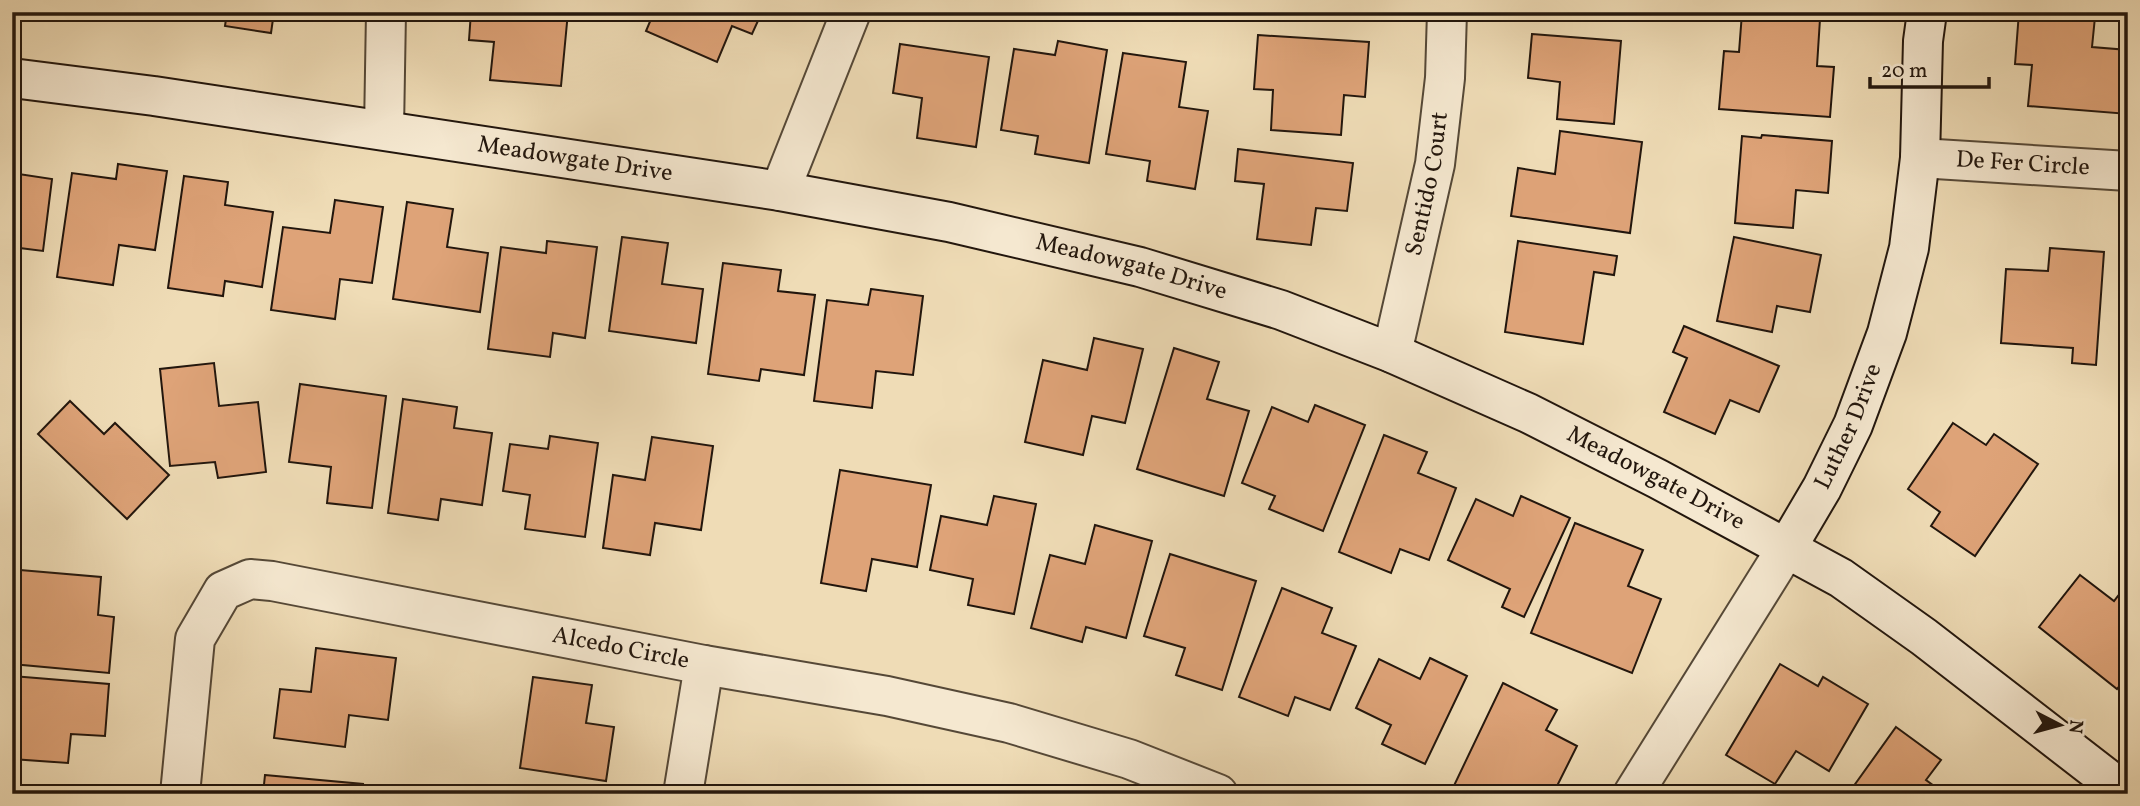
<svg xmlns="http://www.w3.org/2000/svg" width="2140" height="806" viewBox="0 0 2140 806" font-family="Vollkorn,serif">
	<rect width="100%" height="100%" fill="#efdcb6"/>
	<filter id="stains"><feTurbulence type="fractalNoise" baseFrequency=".00286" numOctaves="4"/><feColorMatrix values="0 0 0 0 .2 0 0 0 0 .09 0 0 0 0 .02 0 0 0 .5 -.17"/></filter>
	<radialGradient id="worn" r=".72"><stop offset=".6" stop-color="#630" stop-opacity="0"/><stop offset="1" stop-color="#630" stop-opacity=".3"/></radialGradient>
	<!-- building -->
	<g fill="#dea378" stroke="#22160d" stroke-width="2">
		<polygon points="227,12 274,12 271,33 225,26"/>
		<polygon points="471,12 568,12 561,86 490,80 494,42 469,40"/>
		<polygon points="654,12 762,12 752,34 732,26 717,62 646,31"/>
		<polygon points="1279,12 1352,12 1351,20 1278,16"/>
		<polygon points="1587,12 1654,12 1654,20"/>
		<polygon points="2019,12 2095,17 2092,47 2128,50 2128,114 2028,106 2032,65 2015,64"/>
		<polygon points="1742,13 1820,19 1817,66 1834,67 1830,117 1719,109 1724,51 1739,52"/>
		<polygon points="1532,34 1621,41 1614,124 1557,119 1560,82 1528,78"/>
		<polygon points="1258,35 1369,42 1365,97 1344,95 1341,135 1271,130 1273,90 1254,89"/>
		<polygon points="1058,41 1107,50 1089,163 1035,154 1038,136 1001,130 1014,49 1055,55"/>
		<polygon points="900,44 989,57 976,147 917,138 922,98 893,93"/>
		<polygon points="1123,53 1186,62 1179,107 1208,111 1195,189 1147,181 1150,161 1106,154"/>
		<polygon points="1560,131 1642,142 1630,233 1511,216 1518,168 1555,174"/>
		<polygon points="1762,135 1832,141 1828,193 1796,190 1793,228 1735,223 1742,136 1761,138"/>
		<polygon points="1238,149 1353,163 1347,211 1316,208 1311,245 1257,239 1264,184 1235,181"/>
		<polygon points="118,164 167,171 155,250 119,245 113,285 57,277 72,173 116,179"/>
		<polygon points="12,173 52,179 43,251 12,247"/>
		<polygon points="184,176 228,182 225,205 273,212 262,287 225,281 223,296 168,288"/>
		<polygon points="335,200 383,207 372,283 340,279 335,319 271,310 283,227 330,233"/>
		<polygon points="407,202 453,209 447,247 488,253 480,312 393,299"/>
		<polygon points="622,237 668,243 662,284 703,289 696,343 609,331"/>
		<polygon points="1734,237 1821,255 1810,312 1777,306 1772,332 1717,321"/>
		<polygon points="547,241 597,247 585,338 553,333 550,357 488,349 501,247 546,253"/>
		<polygon points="1518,241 1617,256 1614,275 1594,272 1583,344 1505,332"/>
		<polygon points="2050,248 2104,252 2096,365 2072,363 2073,348 2001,343 2006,269 2048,271"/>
		<polygon points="723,263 781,270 778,291 815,295 804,375 761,369 759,381 708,374"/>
		<polygon points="871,289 923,296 913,375 876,371 872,408 814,401 827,300 868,305"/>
		<polygon points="1684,326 1779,366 1759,412 1730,400 1715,434 1664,412 1687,358 1673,352"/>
		<polygon points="1094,338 1143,349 1125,423 1092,416 1083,455 1025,442 1043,360 1087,370"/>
		<polygon points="1174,348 1219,362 1207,399 1249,411 1224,496 1137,469"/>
		<polygon points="214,363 219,406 258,402 266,472 218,478 215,462 170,466 160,369"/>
		<polygon points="300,384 386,396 372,508 327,503 331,467 289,462"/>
		<polygon points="403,399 457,407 454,428 492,433 482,505 441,499 438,520 388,513"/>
		<polygon points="70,401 104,434 115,423 169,475 127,519 38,434"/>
		<polygon points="1315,405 1365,425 1323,531 1269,509 1275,496 1242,483 1272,407 1308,422"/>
		<polygon points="1953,423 1986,445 1994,434 2038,464 1975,556 1931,526 1940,512 1908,489"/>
		<polygon points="1384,435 1427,452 1418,473 1456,488 1429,560 1400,549 1391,573 1339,552"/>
		<polygon points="550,436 598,443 585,537 525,529 530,495 503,491 510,444 548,449"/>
		<polygon points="652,437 713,446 701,530 655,523 650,555 603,548 613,475 645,480"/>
		<polygon points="840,470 931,485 917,567 872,559 866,591 821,583"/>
		<polygon points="994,496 1036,504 1014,614 968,605 973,579 930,570 941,516 987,525"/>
		<polygon points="1521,496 1570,518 1524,617 1502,607 1510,589 1448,560 1476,499 1513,516"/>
		<polygon points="1575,523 1643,550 1628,586 1661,599 1632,673 1531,633"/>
		<polygon points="1095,525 1152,541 1126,638 1086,627 1082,642 1031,628 1050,555 1085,564"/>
		<polygon points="1170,554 1256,581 1222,690 1176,675 1185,648 1144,636"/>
		<polygon points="20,570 101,577 98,615 114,617 109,673 12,664 12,604 17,604"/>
		<polygon points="2080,575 2114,601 2128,583 2128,675 2117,689 2039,627"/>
		<polygon points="1282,588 1332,608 1322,633 1356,646 1330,710 1295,697 1288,716 1239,697"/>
		<polygon points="316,648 396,658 388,720 349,715 345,747 274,738 280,689 311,692"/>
		<polygon points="1430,658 1467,676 1425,764 1382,744 1391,725 1356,708 1379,659 1420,679"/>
		<polygon points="1780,664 1818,686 1823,677 1868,704 1829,771 1796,751 1775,784 1726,755"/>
		<polygon points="12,676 109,684 105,736 71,734 68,763 12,759"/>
		<polygon points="533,677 592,685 586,723 614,727 606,781 520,768"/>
		<polygon points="1503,683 1557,710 1546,730 1577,746 1553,794 1450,794"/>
		<polygon points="1896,727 1941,760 1926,780 1945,794 1848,794"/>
		<polygon points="265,775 363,784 362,794 263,794"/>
		<polygon points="12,786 75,794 12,794"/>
		<polygon points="991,787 1025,794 990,794"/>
	</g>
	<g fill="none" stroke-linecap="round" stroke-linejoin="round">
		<defs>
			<g id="street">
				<polyline points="384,130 386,12"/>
				<path id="s1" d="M1920,158l208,13"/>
				<polyline points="780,191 851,12"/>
				<path id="s2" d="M1392,353l43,-189 10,-86 2,-66"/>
				<path id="s3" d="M180,794l15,-155 28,-48 27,-12 22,2 432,84 183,31 122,27 120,36 89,35"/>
				<polyline points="683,794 704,665"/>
				<polyline points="1633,794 1786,549"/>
			</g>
			<g id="secondary">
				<path id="s4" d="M12,78l142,18 626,95 169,31 191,45 141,43 111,43 136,60 130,66 183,99 83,59 203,157"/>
				<path id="s5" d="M1786,549l36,-61 31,-63 34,-92 22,-85 11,-90 3,-117 4,-29"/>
			</g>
		</defs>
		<!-- street casing -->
		<use href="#street" stroke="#554837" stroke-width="42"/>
		<!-- secondary casing -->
		<use href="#secondary" stroke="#22160d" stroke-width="42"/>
		<!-- street -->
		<use href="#street" stroke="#f5e8d0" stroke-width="38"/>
		<!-- secondary -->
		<use href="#secondary" stroke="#f5e8d0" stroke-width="38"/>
	</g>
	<g text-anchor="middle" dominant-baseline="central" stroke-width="6" stroke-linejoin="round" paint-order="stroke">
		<!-- street labels -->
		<g font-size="24" fill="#22160d" stroke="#f5e8d0">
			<text stroke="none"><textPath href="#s4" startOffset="569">Meadowgate Drive</textPath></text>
			<text stroke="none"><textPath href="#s1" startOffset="103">De Fer Circle</textPath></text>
			<text stroke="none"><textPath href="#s2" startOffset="173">Sentido Court</textPath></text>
			<text stroke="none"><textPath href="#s4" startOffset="1136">Meadowgate Drive</textPath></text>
			<text stroke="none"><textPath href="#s5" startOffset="138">Luther Drive</textPath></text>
			<text stroke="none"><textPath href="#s4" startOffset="1703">Meadowgate Drive</textPath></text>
			<text stroke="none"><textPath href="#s3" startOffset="618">Alcedo Circle</textPath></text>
		</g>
	</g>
	<!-- margin -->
	<rect width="2140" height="806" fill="none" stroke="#efdcb6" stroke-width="42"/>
	<rect x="14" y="14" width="2112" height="778" fill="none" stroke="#22160d" stroke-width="3.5"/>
	<rect x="21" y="21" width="2098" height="764" fill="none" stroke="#22160d" stroke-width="2"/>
	<!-- north arrow -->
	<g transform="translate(2060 725) rotate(96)" stroke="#f5e8d0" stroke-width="5" paint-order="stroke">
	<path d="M0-5L12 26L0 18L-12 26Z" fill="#22160d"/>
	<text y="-10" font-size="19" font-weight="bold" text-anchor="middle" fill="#22160d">N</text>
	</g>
	<!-- scale -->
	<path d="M1870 77v10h119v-10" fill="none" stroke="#22160d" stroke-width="3.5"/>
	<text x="1881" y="77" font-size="21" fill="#22160d" stroke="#f5e8d0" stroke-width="5" paint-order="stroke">20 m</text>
	<rect width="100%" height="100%" filter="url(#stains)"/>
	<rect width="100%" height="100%" fill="url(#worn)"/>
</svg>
